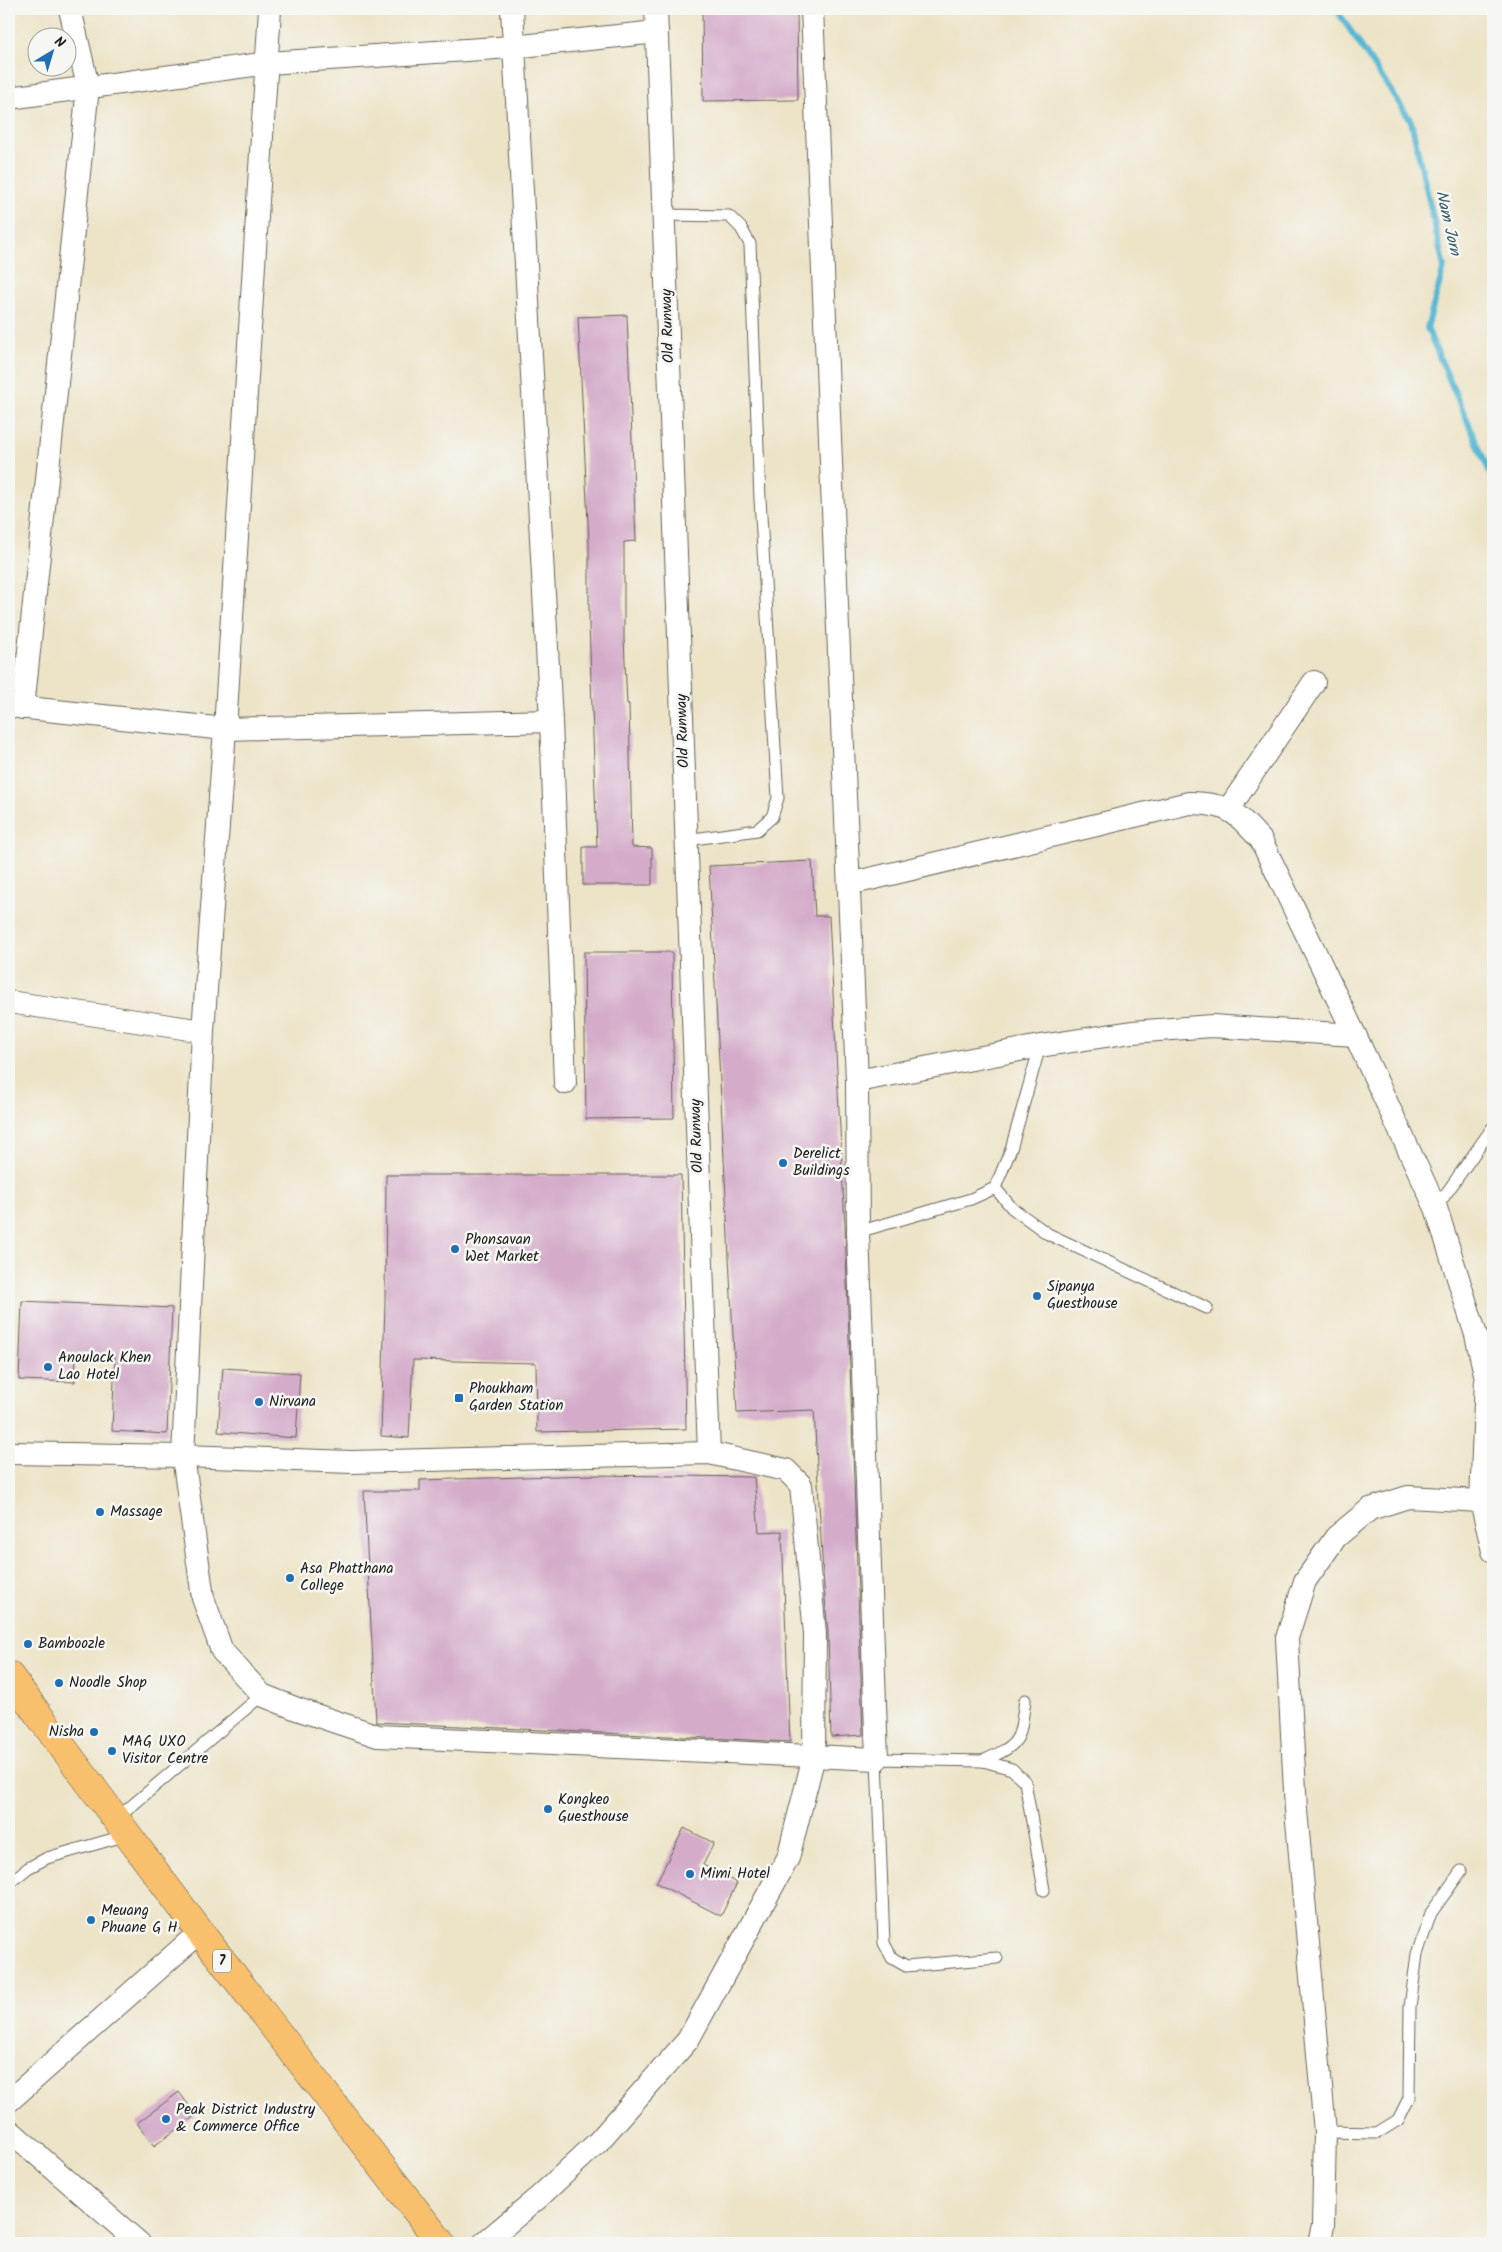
<svg xmlns="http://www.w3.org/2000/svg" width="1502" height="2252" viewBox="0 0 1502 2252" font-family="Kalam,sans-serif">
	<rect width="100%" height="100%" fill="#f6f6f2"/>
	<filter id="ink" filterUnits="userSpaceOnUse"><feTurbulence type="fractalNoise" baseFrequency=".02" numOctaves="2"/><feDisplacementMap in="SourceGraphic" scale="10" xChannelSelector="R" yChannelSelector="G"/><feConvolveMatrix kernelMatrix="1 2 1 2 8 2 1 2 1" color-interpolation-filters="sRGB"/></filter>
	<filter id="wash" filterUnits="userSpaceOnUse"><feTurbulence type="fractalNoise" baseFrequency=".0096" numOctaves="4" result="noise"/><feDisplacementMap in="SourceGraphic" scale="20" xChannelSelector="R" yChannelSelector="G"/><feGaussianBlur stdDeviation="1.12" result="paint"/><feColorMatrix in="noise" values="0 0 0 0 0 0 0 0 0 0 0 0 0 0 0 0 0 1.4 0 .05"/><feComposite in="paint" operator="in"/></filter>
	<g filter="url(#wash)">
		<rect width="100%" height="100%" fill="#ede4c8"/>
		<g fill="none" stroke-linecap="round" stroke-linejoin="round">
			<!-- stream -->
			<polyline stroke="#55b7d4" stroke-width="6" points="1336,9 1411,121 1444,267 1427,328 1493,480"/>
		</g>
		<g id="blocks">
			<!-- building -->
			<g fill="#d4acca">
				<polygon points="702,9 797,9 798,100 703,101"/>
				<polygon points="627,315 636,541 624,542 624,639 627,704 629,704 632,847 652,848 652,885 583,885 583,847 597,847 589,623 589,543 578,317"/>
				<polygon points="812,861 815,916 829,916 845,1226 863,1735 831,1737 828,1633 823,1575 814,1410 737,1413 709,866"/>
				<polygon points="584,952 672,952 674,1118 586,1119"/>
				<polygon points="386,1175 681,1175 686,1429 537,1432 536,1363 413,1360 409,1438 381,1436 385,1303"/>
				<polygon points="22,1301 172,1308 167,1434 112,1431 115,1355 76,1353 75,1382 19,1380"/>
				<polygon points="223,1368 300,1373 296,1438 218,1432"/>
				<polygon points="593,1475 754,1477 759,1532 782,1531 790,1742 376,1722 364,1491 420,1491 420,1480"/>
				<polygon points="684,1828 714,1843 703,1865 737,1883 721,1916 656,1883"/>
				<polygon points="179,2092 196,2115 154,2146 137,2123"/>
			</g>
		</g>
	</g>
	<g filter="url(#ink)">
		<use href="#blocks" fill-opacity="0" stroke="#656258" stroke-width="1"/>
		<g fill="none" stroke-linecap="round" stroke-linejoin="round">
			<defs>
				<g id="service">
					<polyline points="664,215 729,216 741,228 750,244 760,499 778,798 772,817 757,830 687,840"/>
					<polyline points="995,1188 1012,1208 1048,1234 1207,1308"/>
					<polyline points="1436,1208 1493,1127"/>
					<polyline points="858,1232 971,1199 995,1188 1011,1149 1040,1046"/>
					<path d="M983,1761c39,-18 36,-19 42,-61"/>
					<polyline points="115,1820 262,1695"/>
					<polyline points="9,1883 28,1868 47,1858 127,1835"/>
					<polyline points="997,1958 906,1966 892,1958 884,1943 877,1759 983,1761 1012,1769 1025,1782 1044,1890"/>
					<polyline points="1325,2132 1377,2133 1398,2120 1409,2098 1410,2007 1417,1954 1431,1913 1461,1871"/>
				</g>
				<g id="minor">
					<polyline points="270,9 225,729 203,1031 183,1456 203,1598 222,1651 262,1695 297,1709 378,1736 877,1759 858,1232 857,1081 812,9"/>
					<polyline points="512,9 551,721 565,1083"/>
					<polyline points="656,9 709,1453"/>
					<polyline points="9,98 268,63 512,47 657,32"/>
					<polyline points="9,706 225,729 551,721"/>
					<polyline points="23,708 88,87 70,9"/>
					<polyline points="1228,810 1314,682"/>
					<path d="M849,884l340,-81c41,1 45,8 72,37l94,195 81,173 40,127 10,43 -5,123 12,50"/>
					<polyline points="9,1002 203,1031"/>
					<polyline points="857,1081 1040,1046 1132,1032 1212,1026 1355,1035"/>
					<polyline points="9,1453 183,1456 351,1462 709,1453 786,1470 801,1485 815,1634 814,1756 788,1858 688,2040 598,2142 539,2197 484,2243"/>
					<polyline points="9,2101 200,1932"/>
					<polyline points="9,2130 139,2243"/>
					<polyline points="1319,2243 1323,2226 1325,2132 1296,1810 1287,1638 1305,1581 1336,1537 1370,1509 1408,1497 1481,1501"/>
				</g>
				<polyline id="trunk" points="9,1675 200,1932 441,2243"/>
			</defs>
			<!-- service casing -->
			<use href="#service" stroke="#656258" stroke-width="13"/>
			<!-- minor casing -->
			<use href="#minor" stroke="#656258" stroke-width="24"/>
			<!-- trunk casing -->
			<use href="#trunk" stroke="#656258" stroke-width="29"/>
			<!-- service -->
			<use href="#service" stroke="#fff" stroke-width="11"/>
			<!-- minor -->
			<use href="#minor" stroke="#fff" stroke-width="22"/>
			<!-- trunk -->
			<use href="#trunk" stroke="#f8bf6c" stroke-width="28"/>
		</g>
	</g>
	<!-- markers -->
	<g fill="#1f6fb2" stroke="#f6f6f2" stroke-width="2">
		<circle cx="783" cy="1163" r="5"/>
		<circle cx="455" cy="1249" r="5"/>
		<circle cx="1037" cy="1296" r="5"/>
		<circle cx="48" cy="1367" r="5"/>
		<rect x="454" y="1393" width="10" height="10" rx="2.5"/>
		<circle cx="259" cy="1402" r="5"/>
		<circle cx="100" cy="1512" r="5"/>
		<circle cx="290" cy="1578" r="5"/>
		<circle cx="28" cy="1644" r="5"/>
		<circle cx="59" cy="1683" r="5"/>
		<circle cx="94" cy="1732" r="5"/>
		<circle cx="112" cy="1751" r="5"/>
		<circle cx="548" cy="1809" r="5"/>
		<circle cx="690" cy="1874" r="5"/>
		<circle cx="91" cy="1920" r="5"/>
		<circle cx="166" cy="2119" r="5"/>
	</g>
	<g text-anchor="middle" dominant-baseline="central" stroke-width="5" stroke-linejoin="round" paint-order="stroke">
		<!-- shield labels -->
		<rect fill="#f6f6f2" stroke="#5d5d5c" stroke-width="1" x="213" y="1949.5" width="18" height="23" rx="4"/>
		<g font-size="14" font-weight="bold" fill="#1c1c1c">
			<text x="222" y="1961">7</text>
		</g>
		<!-- street labels -->
		<g font-size="15" fill="#1c1c1c" stroke="#f6f6f2">
			<text transform="translate(668 326) rotate(-92)">Old Runway</text>
			<text transform="translate(683 731) rotate(-92)">Old Runway</text>
			<text transform="translate(697 1136) rotate(-92)">Old Runway</text>
		</g>
		<!-- poi labels -->
		<g font-size="15" fill="#1c1c1c" stroke="#f6f6f2" text-anchor="start">
			<text x="793" y="1154">Derelict<tspan x="793" dy="17">Buildings</tspan></text>
			<text x="465" y="1240">Phonsavan<tspan x="465" dy="17">Wet Market</tspan></text>
			<text x="1047" y="1287">Sipanya<tspan x="1047" dy="17">Guesthouse</tspan></text>
			<text x="58" y="1358">Anoulack Khen<tspan x="58" dy="17">Lao Hotel</tspan></text>
			<text x="469" y="1389">Phoukham<tspan x="469" dy="17">Garden Station</tspan></text>
			<text x="269" y="1402">Nirvana</text>
			<text x="110" y="1512">Massage</text>
			<text x="300" y="1569">Asa Phatthana<tspan x="300" dy="17">College</tspan></text>
			<text x="38" y="1644">Bamboozle</text>
			<text x="69" y="1683">Noodle Shop</text>
			<text x="84" y="1732" text-anchor="end">Nisha</text>
			<text x="122" y="1742">MAG UXO<tspan x="122" dy="17">Visitor Centre</tspan></text>
			<text x="558" y="1800">Kongkeo<tspan x="558" dy="17">Guesthouse</tspan></text>
			<text x="700" y="1874">Mimi Hotel</text>
			<text x="101" y="1911">Meuang<tspan x="101" dy="17">Phuane G H</tspan></text>
			<text x="176" y="2110">Peak District Industry<tspan x="176" dy="17">&amp; Commerce Office</tspan></text>
		</g>
		<!-- water labels -->
		<g font-size="16" font-style="italic" fill="#335a66" stroke="#f6f6f2">
			<text transform="translate(1448 223) rotate(77)">Nam Jorn</text>
		</g>
	</g>
	<!-- margin -->
	<rect width="1502" height="2252" fill="none" stroke="#f6f6f2" stroke-width="30"/>
	<!-- north arrow -->
	<g transform="translate(52 52) rotate(38)"><circle r="24" fill="#f6f6f2" stroke="#9f9f9c"/>
	<path d="M0-4L9 19L0 12L-9 19Z" fill="#1f6fb2"/>
	<text y="-8" font-size="14" font-weight="bold" text-anchor="middle" fill="#1c1c1c">N</text>
	</g>
</svg>
